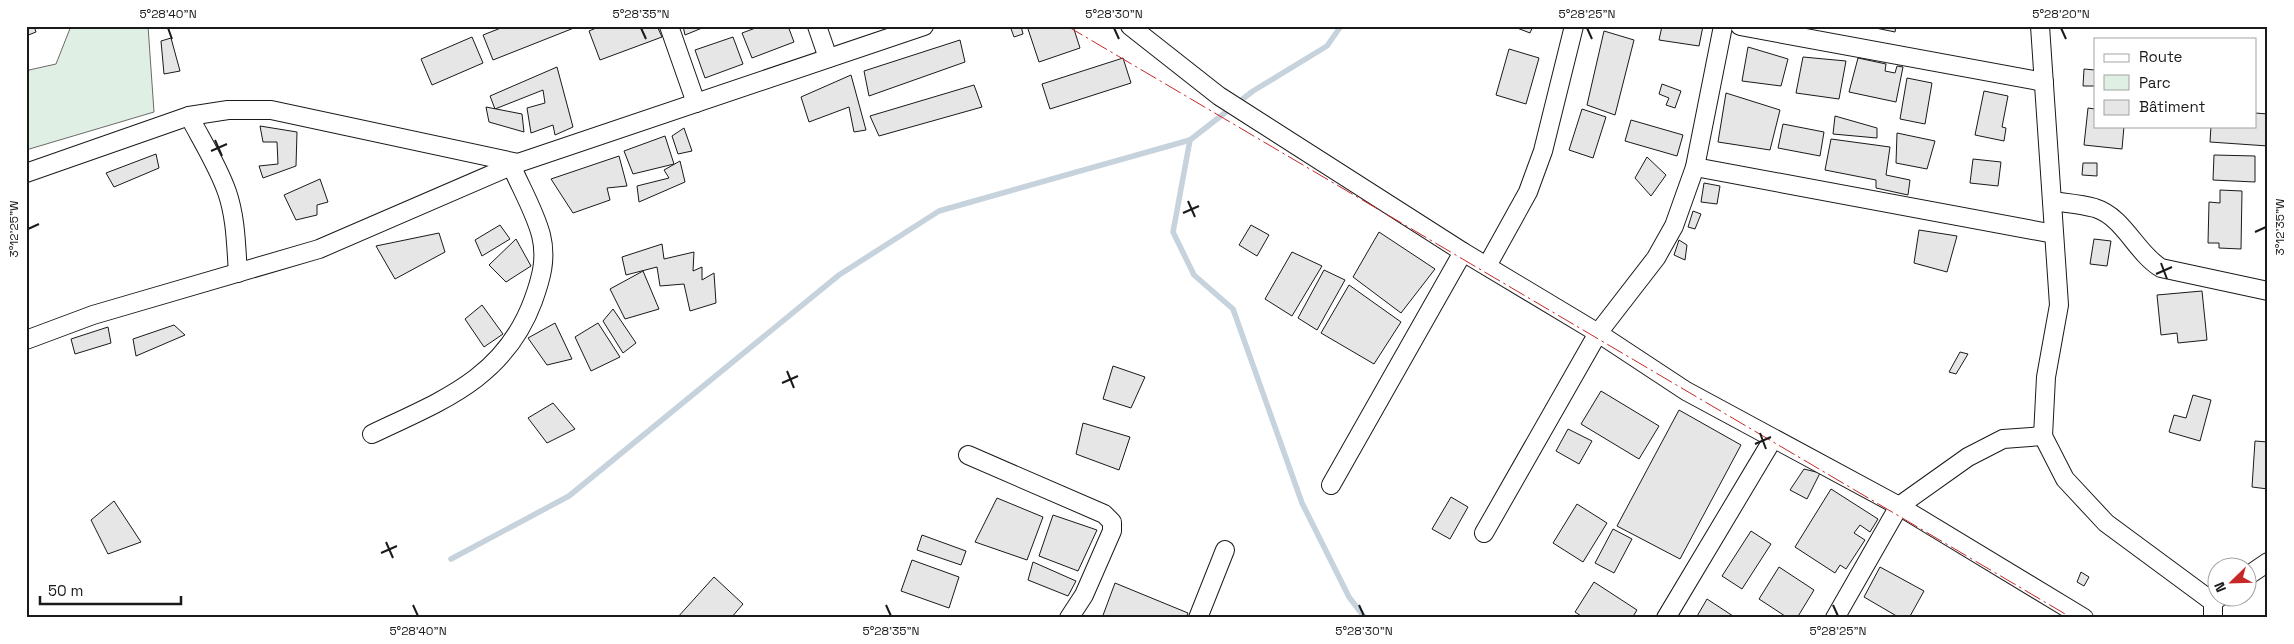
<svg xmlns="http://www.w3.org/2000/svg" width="2294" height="644" viewBox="0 0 2294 644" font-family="'Space Grotesk',sans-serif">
	<rect width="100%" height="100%" fill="#fff"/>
	<!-- green -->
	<polygon fill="#e0efe3" stroke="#6a6a6a" points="71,26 148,26 154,112 26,150 26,80 29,70 56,64"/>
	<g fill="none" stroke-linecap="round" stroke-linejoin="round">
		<!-- stream -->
		<g stroke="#c6d2dc" stroke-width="5.5">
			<polyline points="1190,140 1173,232 1194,275 1233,309 1302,503 1349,597 1365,618"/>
			<polyline points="451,559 569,496 839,275 939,211 1190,140 1253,91 1327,46 1341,26"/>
		</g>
	</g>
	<!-- building -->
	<g fill="#e6e6e6" stroke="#1a1a1a">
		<polygon points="26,26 34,26 36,32 26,36"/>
		<polygon points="506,26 579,26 493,60 483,35"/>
		<polygon points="601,26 657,26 662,37 600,60 589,31"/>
		<polygon points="683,26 707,26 685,35"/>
		<polygon points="761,26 788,26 794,42 752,58 742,33"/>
		<polygon points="1010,26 1021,26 1023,34 1014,37"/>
		<polygon points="1027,26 1073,26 1080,48 1039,62"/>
		<polygon points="1512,26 1533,26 1530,33"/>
		<polygon points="1662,26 1703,26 1699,46 1659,40"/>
		<polygon points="1866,26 1896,26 1895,32"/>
		<polygon points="1604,31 1634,40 1615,115 1587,105"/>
		<polygon points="472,37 483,63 432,85 421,59"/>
		<polygon points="733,37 743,64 705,78 695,50"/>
		<polygon points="171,38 180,71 164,74 161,41"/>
		<polygon points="960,40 965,62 869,96 864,71"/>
		<polygon points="1748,47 1788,59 1781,86 1742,81"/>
		<polygon points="1509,49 1539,58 1526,104 1496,95"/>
		<polygon points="1803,57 1846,61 1839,99 1796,93"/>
		<polygon points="1123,58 1131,83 1050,109 1042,84"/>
		<polygon points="1858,58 1886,64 1885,71 1895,73 1897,66 1903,67 1896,102 1849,92"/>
		<polygon points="557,67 573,127 555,135 553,125 531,133 527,108 545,103 543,90 495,109 490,96"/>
		<polygon points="2084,69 2095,70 2095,86 2083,86"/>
		<polygon points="851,75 866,130 854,132 849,107 809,122 801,97"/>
		<polygon points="1907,78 1932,83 1925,124 1900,119"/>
		<polygon points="1662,84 1681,91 1675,108 1666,105 1669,98 1659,94"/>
		<polygon points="974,85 982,107 879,136 870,116"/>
		<polygon points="1984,91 2008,96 2002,127 2006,128 2004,141 1975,135"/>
		<polygon points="1726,93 1780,110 1770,150 1718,142"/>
		<polygon points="486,107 522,114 524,132 489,122"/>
		<polygon points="2088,108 2095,109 2095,126 2124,126 2122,149 2084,145"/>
		<polygon points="1582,109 1606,117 1593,158 1569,150"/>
		<polygon points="2255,113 2268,114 2268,146 2210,142 2211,126 2255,126"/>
		<polygon points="1835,116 1877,128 1877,138 1833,134"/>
		<polygon points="1631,120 1683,135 1677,156 1625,141"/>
		<polygon points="1783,124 1824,132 1820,156 1778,148"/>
		<polygon points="260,126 297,132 296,166 263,178 259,166 278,164 277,142 263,142"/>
		<polygon points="684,128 692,151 678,154 672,136"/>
		<polygon points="1897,133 1935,141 1927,169 1896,163"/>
		<polygon points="665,136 674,164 633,174 624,151"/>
		<polygon points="1831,139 1890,147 1886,175 1910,180 1908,195 1876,188 1876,180 1825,170"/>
		<polygon points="156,154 159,168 114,187 106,173"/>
		<polygon points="2214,155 2255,156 2255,182 2213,180"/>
		<polygon points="619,156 627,186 607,188 610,200 573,213 551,179"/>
		<polygon points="1647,157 1666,175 1651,196 1635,178"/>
		<polygon points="1973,159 2001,162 1998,186 1970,183"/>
		<polygon points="680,161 685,182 639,202 637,186 669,178 664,170"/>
		<polygon points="2083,163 2097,163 2097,176 2082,175"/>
		<polygon points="320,179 328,202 317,205 317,215 296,220 284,195"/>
		<polygon points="1704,183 1720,186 1717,204 1701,202"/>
		<polygon points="2220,190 2242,191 2241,249 2219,248 2219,243 2208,243 2209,202 2220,203"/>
		<polygon points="1693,211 1701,214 1695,229 1688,227"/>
		<polygon points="500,225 510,239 482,256 475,240"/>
		<polygon points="1251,225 1269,235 1257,256 1239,245"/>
		<polygon points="1919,230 1957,236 1947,272 1914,263"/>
		<polygon points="1379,232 1435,269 1401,313 1353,277"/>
		<polygon points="439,233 445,252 395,279 376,246"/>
		<polygon points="516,239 531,266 506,282 489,265"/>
		<polygon points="2094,239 2111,241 2107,266 2090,264"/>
		<polygon points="1679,240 1687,245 1685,260 1674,255"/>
		<polygon points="662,244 664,259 694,252 693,271 702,267 702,280 714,273 716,303 690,311 684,284 660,286 657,267 626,275 622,257"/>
		<polygon points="1292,252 1322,266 1292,316 1265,299"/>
		<polygon points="1324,270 1345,280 1317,330 1298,318"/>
		<polygon points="643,271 659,309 625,319 610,289"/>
		<polygon points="1349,285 1401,322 1374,364 1321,333"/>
		<polygon points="2202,291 2207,340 2178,343 2177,333 2161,335 2157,295"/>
		<polygon points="482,305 503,334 484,347 465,319"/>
		<polygon points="613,309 636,343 623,353 603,321"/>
		<polygon points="555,323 572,359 547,365 528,338"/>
		<polygon points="598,323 620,357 591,371 575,337"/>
		<polygon points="174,325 185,335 136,356 133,339"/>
		<polygon points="108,327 111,343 75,354 71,339"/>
		<polygon points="1960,352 1968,354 1956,374 1949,372"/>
		<polygon points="1113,366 1145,377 1131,408 1103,399"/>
		<polygon points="1601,391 1659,426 1639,459 1581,424"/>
		<polygon points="2193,395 2211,400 2200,441 2169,432 2174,415 2186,418"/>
		<polygon points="553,403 575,429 547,443 528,418"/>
		<polygon points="1679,410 1741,445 1680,559 1617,526"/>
		<polygon points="1083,423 1130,437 1119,470 1076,454"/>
		<polygon points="1568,429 1592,441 1579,464 1556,451"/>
		<polygon points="2255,441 2268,442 2268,489 2252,487"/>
		<polygon points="1804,469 1820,473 1807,499 1790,490"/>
		<polygon points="1831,489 1878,519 1870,532 1860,525 1854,533 1865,540 1846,569 1840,565 1835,573 1795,547"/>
		<polygon points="1451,497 1468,507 1450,539 1432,529"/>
		<polygon points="997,498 1043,517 1027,560 975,542"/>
		<polygon points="114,501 141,542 108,554 91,520"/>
		<polygon points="1577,504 1607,523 1583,562 1553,543"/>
		<polygon points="1053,515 1097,530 1078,571 1039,556"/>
		<polygon points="1613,529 1632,539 1614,573 1595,563"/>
		<polygon points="1751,531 1771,544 1742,589 1722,576"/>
		<polygon points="922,535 966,551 961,565 917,550"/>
		<polygon points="912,560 959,577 949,608 901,591"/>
		<polygon points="1033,562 1076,581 1068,596 1028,580"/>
		<polygon points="1779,567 1814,590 1797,618 1788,618 1759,599"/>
		<polygon points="1880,567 1924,591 1909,618 1900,618 1864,597"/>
		<polygon points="2081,572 2089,577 2084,586 2077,582"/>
		<polygon points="714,577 743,604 731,618 677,618"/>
		<polygon points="1594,582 1637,610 1632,618 1584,618 1575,612"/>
		<polygon points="1115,583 1188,613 1186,618 1102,618"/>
		<polygon points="1707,599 1733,616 1732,618 1696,618"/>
	</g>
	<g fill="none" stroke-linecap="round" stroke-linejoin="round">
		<defs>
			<g id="street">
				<polyline points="669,26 696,103"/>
				<polyline points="817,26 828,58"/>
				<polyline points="1130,26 1219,96 1463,252 1598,333 1686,391 1899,506 2084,618"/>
				<polyline points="1740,26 2044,82"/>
				<polyline points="2040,26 2059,305 2046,377 2043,436 2065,479 2106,523 2213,602"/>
				<path d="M189,116c13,25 29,50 38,76 9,26 9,54 11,81"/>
				<polyline points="1695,167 2054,234"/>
				<polyline points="26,173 189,116 228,110 271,110 518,163"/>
				<path d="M2052,201c14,2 29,3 43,7 29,9 41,45 66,60l107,23"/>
				<polyline points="1487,266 1528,192 1543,151 1574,26"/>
				<polyline points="26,340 93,315 319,249 518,163 924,26"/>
				<path d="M372,434c69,-33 132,-55 161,-133 8,-22 14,-42 8,-66 -6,-23 -20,-47 -30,-70"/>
				<polyline points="968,455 1104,514 1112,522 1112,531 1084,595 1069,618"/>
				<polyline points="1331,485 1463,252"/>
				<polyline points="1484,533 1598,333 1656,258 1674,226 1695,167 1723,26"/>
				<polyline points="2246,577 2268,562"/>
				<polyline points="1198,618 1225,550"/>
				<polyline points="1666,618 1773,439"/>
				<polyline points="1835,618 1899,506 1968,457 2003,439 2043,436"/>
				<polyline points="2213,618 2213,602 2221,596"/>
			</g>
		</defs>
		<!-- street casing -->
		<use href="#street" stroke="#1a1a1a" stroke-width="20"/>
		<!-- street -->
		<use href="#street" stroke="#fff" stroke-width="18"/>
		<!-- power -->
		<polyline stroke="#c62828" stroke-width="1" stroke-dasharray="18 4 2.5 4" stroke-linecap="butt" points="1067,26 2072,618"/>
	</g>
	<!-- ticks -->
	<path fill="none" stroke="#1a1a1a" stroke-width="2" d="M168,28l4,11M641,28l5,11M1114,28l5,11M1587,28l5,11M2061,28l5,11M215,140l7,16M211,151l16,-7M1188,201l7,16M1183,213l16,-7M28,229l11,-5M2255,232l11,-5M2161,263l6,16M2156,274l16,-7M787,371l7,17M782,383l16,-7M1760,433l6,16M1755,444l16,-7M386,542l7,16M381,553l16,-7M413,605l5,11M886,605l5,11M1359,605l5,11M1833,605l5,11"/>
	<!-- border -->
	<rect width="2294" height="644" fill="none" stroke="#ffffff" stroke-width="55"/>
	<!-- legend -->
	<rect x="2094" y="38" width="162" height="90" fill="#ffffff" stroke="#a3a3a3"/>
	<rect x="2104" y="54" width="25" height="8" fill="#ffffff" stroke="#a3a3a3"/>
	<text x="2139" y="62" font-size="15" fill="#1a1a1a">Route</text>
	<rect x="2104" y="75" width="25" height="15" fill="#e0efe3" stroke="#a3a3a3"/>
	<text x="2139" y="88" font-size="15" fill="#1a1a1a">Parc</text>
	<rect x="2104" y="100" width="25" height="15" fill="#e6e6e6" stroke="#a3a3a3"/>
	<text x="2139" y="112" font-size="15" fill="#1a1a1a">Bâtiment</text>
	<!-- north arrow -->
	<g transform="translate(2232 582) rotate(247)"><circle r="24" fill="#ffffff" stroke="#a3a3a3"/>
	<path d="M0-4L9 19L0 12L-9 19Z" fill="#c62828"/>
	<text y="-8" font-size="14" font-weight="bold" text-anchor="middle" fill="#1a1a1a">N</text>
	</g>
	<!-- scale -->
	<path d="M40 596v8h141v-8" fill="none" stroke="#1a1a1a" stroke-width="2.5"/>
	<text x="48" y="596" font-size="15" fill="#1a1a1a" stroke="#ffffff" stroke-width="4" paint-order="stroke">50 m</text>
	<rect x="28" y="28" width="2238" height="588" fill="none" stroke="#1a1a1a" stroke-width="2"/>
	<g font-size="12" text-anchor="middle" fill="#1a1a1a">
		<text x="168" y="18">5°28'40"N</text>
		<text x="641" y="18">5°28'35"N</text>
		<text x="1114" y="18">5°28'30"N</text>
		<text x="1587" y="18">5°28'25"N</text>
		<text x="2061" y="18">5°28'20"N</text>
		<text transform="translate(2280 227) rotate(-90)" y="4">3°12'35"W</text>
		<text transform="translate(14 229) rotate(-90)" y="4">3°12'25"W</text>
		<text x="418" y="635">5°28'40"N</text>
		<text x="891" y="635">5°28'35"N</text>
		<text x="1364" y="635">5°28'30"N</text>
		<text x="1838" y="635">5°28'25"N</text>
	</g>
</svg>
